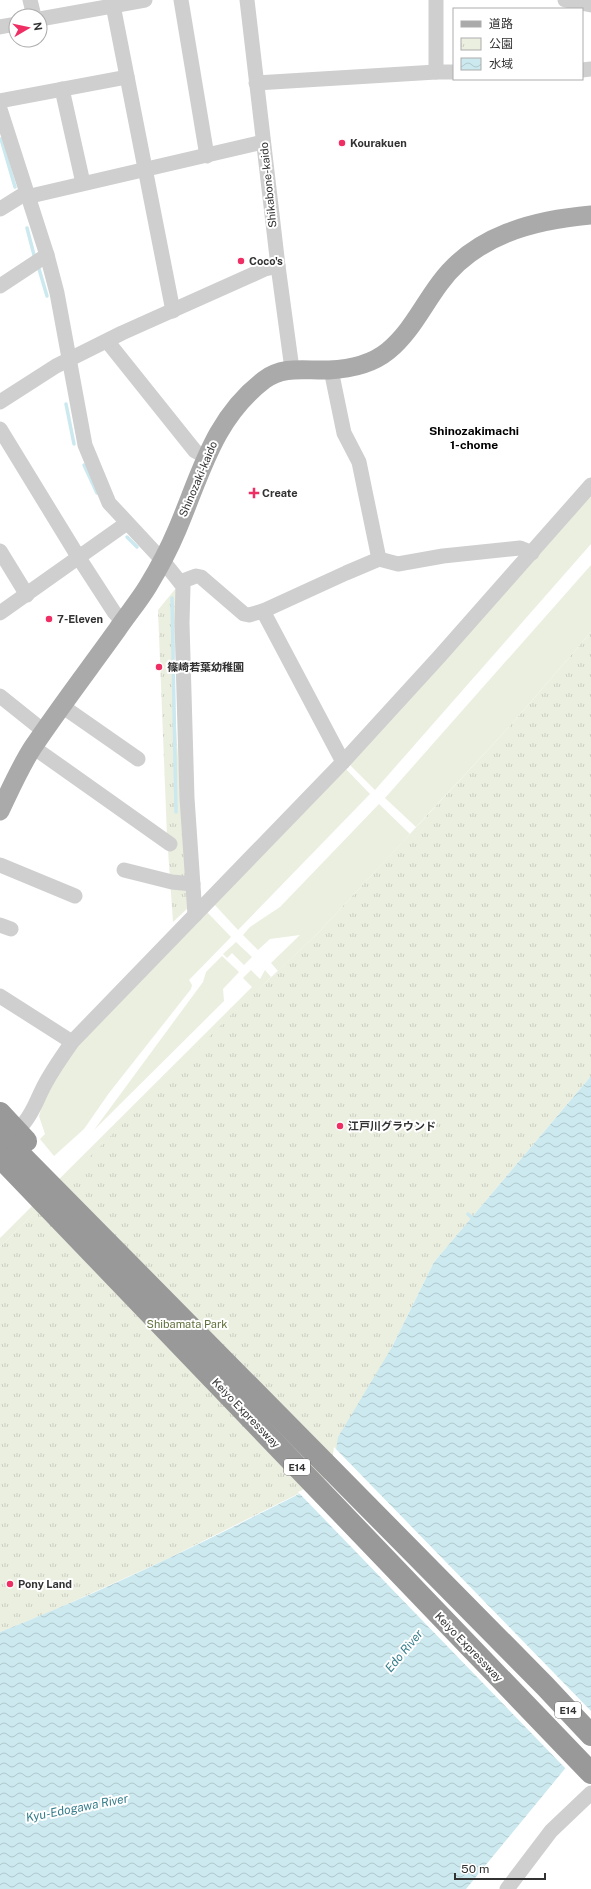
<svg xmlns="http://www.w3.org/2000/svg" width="591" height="1889" viewBox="0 0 591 1889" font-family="'Public Sans','Noto Sans JP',sans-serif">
	<defs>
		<pattern id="park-tufts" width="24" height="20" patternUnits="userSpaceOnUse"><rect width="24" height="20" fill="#ebefe0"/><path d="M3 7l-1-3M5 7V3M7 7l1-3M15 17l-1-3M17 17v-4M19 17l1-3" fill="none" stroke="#cacdc1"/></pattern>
		<pattern id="water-waves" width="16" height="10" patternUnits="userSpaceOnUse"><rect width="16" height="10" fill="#cce9ef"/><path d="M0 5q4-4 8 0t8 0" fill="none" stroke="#b0c8cd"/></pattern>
	</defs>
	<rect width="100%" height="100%" fill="#fff"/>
	<!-- grass -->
	<g fill="#ebefe0">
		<polygon points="591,491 591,544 375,790 348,763"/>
		<polygon points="591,565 591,632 510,726 416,827 385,798"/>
		<polygon points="344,767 370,794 238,930 213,903"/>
		<polygon points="379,804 410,834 318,933 278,971 271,963 300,935 270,939 258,950 243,935 250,927 280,907"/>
		<polygon points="206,911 231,937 189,980 192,985 191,989 109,1093 84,1129 54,1156 40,1139 45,1134 39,1116 44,1100 62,1061"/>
		<polygon points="236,942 252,957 244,965 232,953 227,958 223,954"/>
		<polygon points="222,956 239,972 223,989 224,1001 94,1130 203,982 206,972"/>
		<polygon points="251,970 260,979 265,970 271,977 0,1247 0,1238 252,987 243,978"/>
	</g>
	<!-- park -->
	<g fill="url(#park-tufts)">
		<polygon points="176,588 174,701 189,907 173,922 167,836 158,610"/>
		<polygon points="591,632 591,1076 434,1262 392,1347 332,1477 165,1560 50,1612 0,1632 0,1247 232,1014 318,933 510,726"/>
	</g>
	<!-- water -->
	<path fill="url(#water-waves)" d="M591,1076v661l-125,152h-466v-257c114,-45 223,-99 332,-155l6,-40 54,-90 42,-85z"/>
	<!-- pier -->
	<polygon fill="#fff" points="334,1447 591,1711 591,1740 567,1770 298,1492 330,1476"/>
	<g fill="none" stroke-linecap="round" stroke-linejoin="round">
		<!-- stream -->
		<g stroke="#cce9ef" stroke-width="3.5">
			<polyline points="1,139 15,187"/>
			<polyline points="27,228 34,255"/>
			<polyline points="39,269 47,296"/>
			<polyline points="66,404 74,444"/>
			<polyline points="84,465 97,493"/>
			<polyline points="127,537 137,547"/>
			<polyline points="172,598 176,812"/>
			<polyline points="468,1214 474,1220"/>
		</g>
		<!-- minor -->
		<g stroke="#cfcfcf" stroke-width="15">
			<polyline points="30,0 34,16"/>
			<polyline points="112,0 173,311"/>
			<polyline points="181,0 207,156"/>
			<polyline points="247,0 278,266 292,369"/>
			<polyline points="565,0 591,5"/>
			<polyline points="40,19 145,0"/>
			<polyline points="0,27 16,24"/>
			<polyline points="582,70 591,69"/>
			<polyline points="436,72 436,0"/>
			<polyline points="256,83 436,72 454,72"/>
			<polyline points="62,89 83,183"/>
			<polyline points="0,101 127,77"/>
			<polyline points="0,109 47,255 57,293 85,445 109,503 163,561 183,586 182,623 187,798 195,915"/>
			<polyline points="0,209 21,196 35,195 263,142"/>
			<polyline points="0,286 47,255"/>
			<polyline points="107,341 195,451 206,457"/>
			<polyline points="331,370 344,433 359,462 379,559"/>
			<polyline points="0,402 56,366 122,333 265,269 278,266"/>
			<polyline points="0,429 79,558 114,612 123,622"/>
			<polyline points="0,551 27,595"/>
			<polyline points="180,582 196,576 201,577 244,614 249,615 263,611 346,573 379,559 398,564 443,556 520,548 532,553"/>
			<polyline points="263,611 343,762"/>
			<polyline points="0,613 127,523"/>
			<polyline points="0,696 45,732"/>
			<polyline points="62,706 138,759"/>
			<polyline points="33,747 170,844"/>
			<polyline points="0,865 75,896"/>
			<polyline points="124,870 172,882 193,884"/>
			<polyline points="0,925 11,929"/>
			<polyline points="0,996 72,1042"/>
			<path d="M24,1123c9,-11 12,-21 18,-33 8,-17 20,-33 30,-48l271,-280 96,-105 152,-172"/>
			<polyline points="507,1889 551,1831 591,1793"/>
		</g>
		<!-- major -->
		<path stroke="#aaa" stroke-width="19" d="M0,811c10,-21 20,-44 33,-64 27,-40 56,-78 84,-117 10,-15 22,-29 31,-44 11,-18 21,-37 29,-56 24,-56 36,-111 87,-150 20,-15 42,-9 65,-10 21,-1 43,-6 59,-19 23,-19 34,-44 52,-68 35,-48 94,-63 151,-68"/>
		<!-- highway -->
		<g stroke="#999" stroke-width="22">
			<polyline points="0,1113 26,1141"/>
			<polyline points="0,1134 545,1686 591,1735"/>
			<polyline points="0,1157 591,1773"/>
		</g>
	</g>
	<!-- markers -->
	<g fill="#ef2e64" stroke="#fff" stroke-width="1.5">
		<circle cx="342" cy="143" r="4"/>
		<circle cx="241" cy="261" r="4"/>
		<path d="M252 487h4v4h4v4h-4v4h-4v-4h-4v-4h4z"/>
		<circle cx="49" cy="619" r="4"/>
		<circle cx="159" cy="667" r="4"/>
		<circle cx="340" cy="1126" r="4"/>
		<circle cx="10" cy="1584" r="4"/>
	</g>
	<g text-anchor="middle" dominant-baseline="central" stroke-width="4" stroke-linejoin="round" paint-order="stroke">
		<!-- shield labels -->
		<g fill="#fff" stroke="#707070" stroke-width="1">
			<rect x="284" y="1459" width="26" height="16" rx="3"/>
			<rect x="555" y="1702" width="26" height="16" rx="3"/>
		</g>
		<g font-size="10" font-weight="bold" fill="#323232">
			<text x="297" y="1467">E14</text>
			<text x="568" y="1710">E14</text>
		</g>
		<!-- poi labels -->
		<g font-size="11" font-weight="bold" fill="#323232" stroke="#fff" text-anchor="start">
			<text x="350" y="143">Kourakuen</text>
			<text x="249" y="261">Coco's</text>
			<text x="262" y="493">Create</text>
			<text x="57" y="619">7-Eleven</text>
			<text x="167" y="667">篠崎若葉幼稚園</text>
			<text x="348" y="1126">江戸川グラウンド</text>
			<text x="18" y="1584">Pony Land</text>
		</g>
		<!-- street labels -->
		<g font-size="11" fill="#323232" stroke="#fff">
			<text transform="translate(268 185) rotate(-96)">Shikabone-kaido</text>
			<text transform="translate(198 479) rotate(-67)">Shinozaki-kaido</text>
			<text transform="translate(246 1413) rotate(46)">Keiyo Expressway</text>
			<text transform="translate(469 1647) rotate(46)">Keiyo Expressway</text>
		</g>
		<!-- park labels -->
		<g font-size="11" fill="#60713c" stroke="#fff">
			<text x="187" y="1324">Shibamata Park</text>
		</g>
		<!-- neighbourhood labels -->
		<g font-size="12" font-weight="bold" fill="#000" stroke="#fff">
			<text x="474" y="431">Shinozakimachi<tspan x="474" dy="14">1-chome</tspan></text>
		</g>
		<!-- water labels -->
		<g font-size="12" font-style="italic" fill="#367d8c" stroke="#fff">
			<text transform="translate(404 1651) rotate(-50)">Edo River</text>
			<text transform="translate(77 1808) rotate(-11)">Kyu-Edogawa River</text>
		</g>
	</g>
	<!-- legend -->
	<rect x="453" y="8" width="130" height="72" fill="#ffffff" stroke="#adadad"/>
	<rect x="461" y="21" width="20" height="6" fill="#aaaaaa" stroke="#adadad"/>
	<text x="489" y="28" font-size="12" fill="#323232">道路</text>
	<rect x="461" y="38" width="20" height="12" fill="url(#park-tufts)" stroke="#adadad"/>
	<text x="489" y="48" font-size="12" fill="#323232">公園</text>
	<rect x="461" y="58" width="20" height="12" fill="url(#water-waves)" stroke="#adadad"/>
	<text x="489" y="68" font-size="12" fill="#323232">水域</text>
	<!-- north arrow -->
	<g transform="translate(28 28) rotate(81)"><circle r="19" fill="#ffffff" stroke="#adadad"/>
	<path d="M0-3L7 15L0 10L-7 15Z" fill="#ef2e64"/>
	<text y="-6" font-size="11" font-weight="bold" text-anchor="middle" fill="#323232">N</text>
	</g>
	<!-- scale -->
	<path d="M455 1873v6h90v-6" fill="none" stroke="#323232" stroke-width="2"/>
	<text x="461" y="1873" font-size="12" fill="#323232" stroke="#ffffff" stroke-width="3" paint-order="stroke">50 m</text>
</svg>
